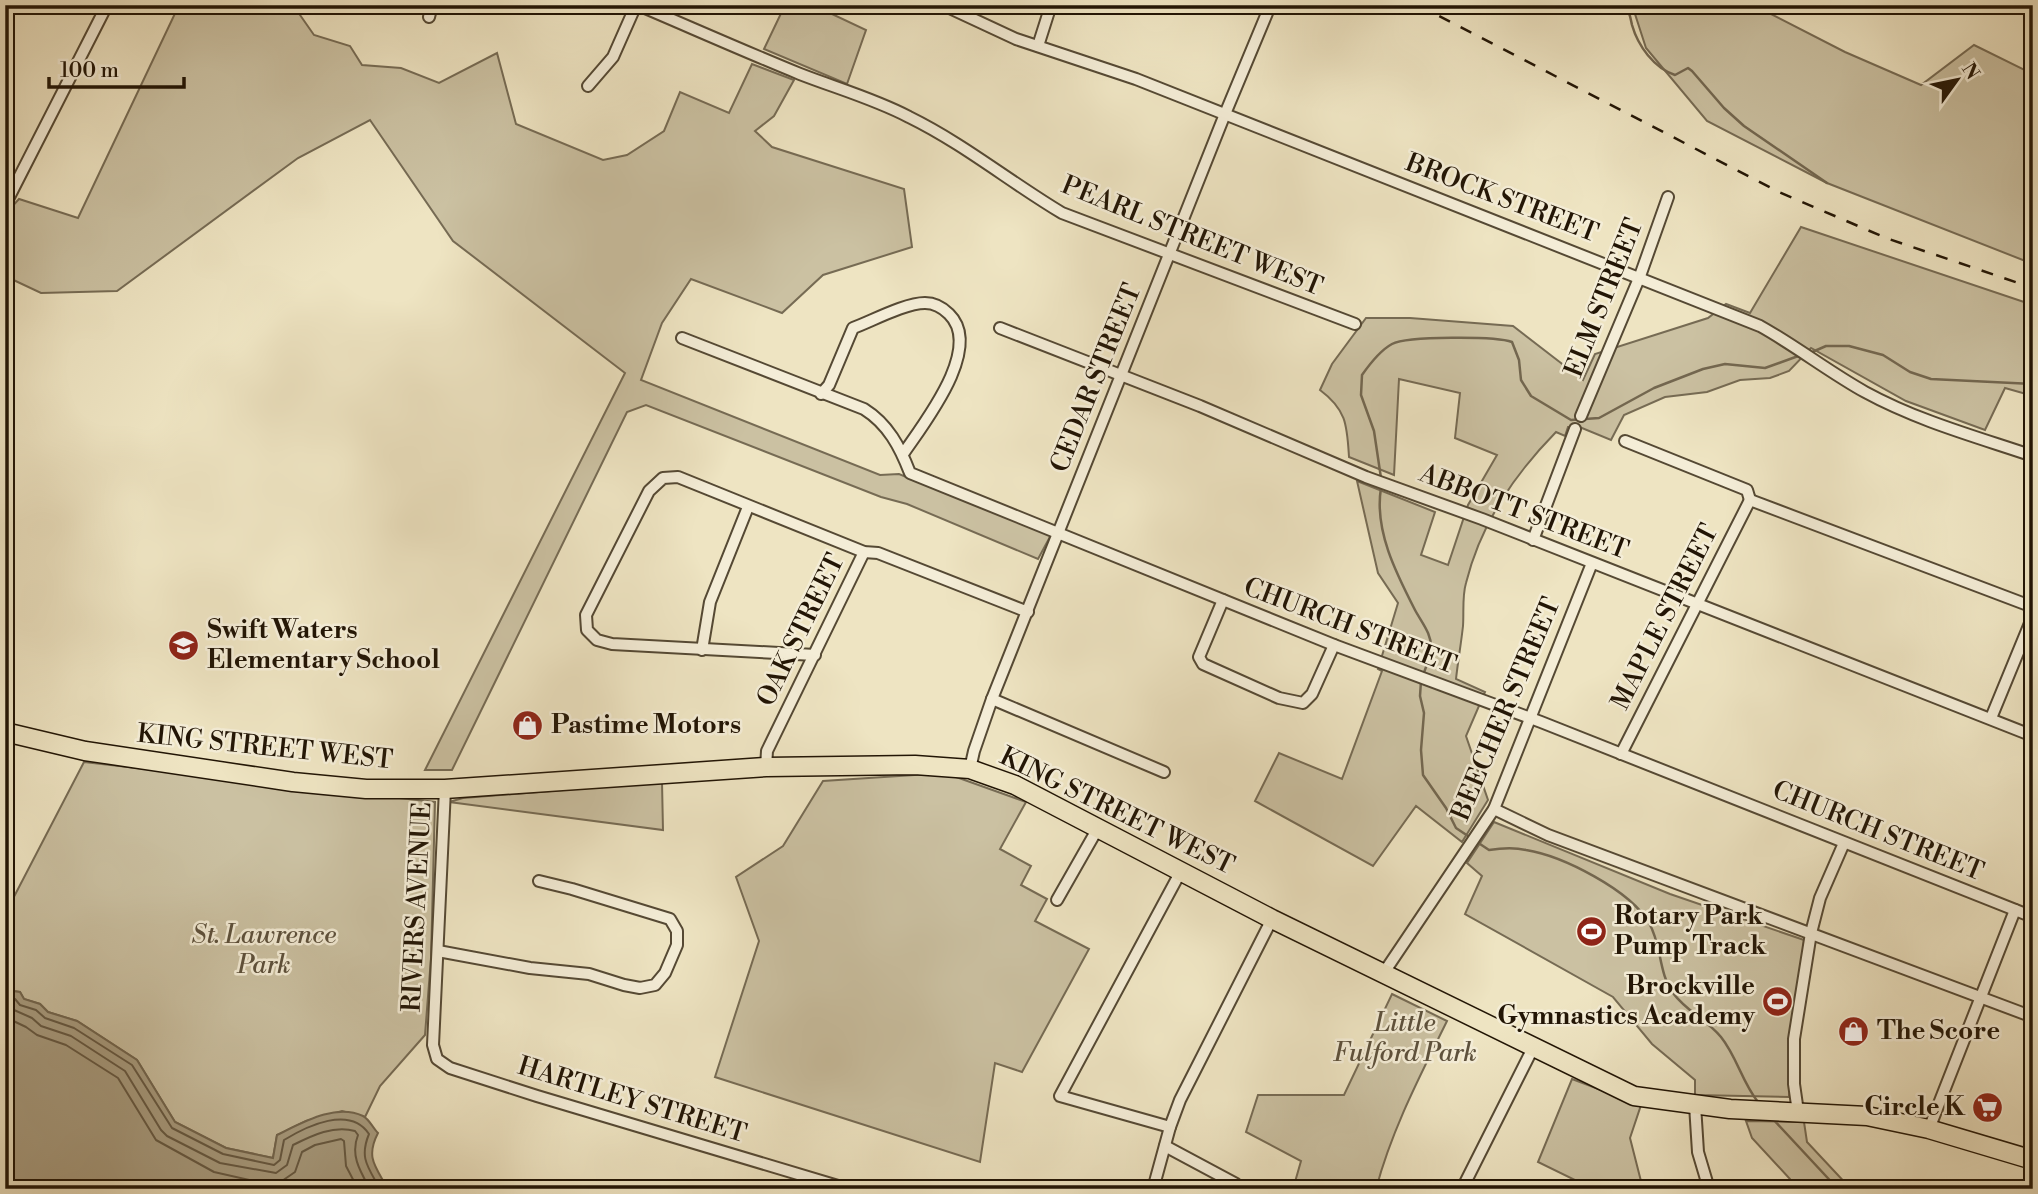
<svg xmlns="http://www.w3.org/2000/svg" width="2038" height="1194" viewBox="0 0 2038 1194" font-family="'Libre Bodoni',serif">
	<rect width="100%" height="100%" fill="#eee4c2"/>
	<filter id="stains"><feTurbulence type="fractalNoise" baseFrequency=".00286" numOctaves="4"/><feColorMatrix values="0 0 0 0 .2 0 0 0 0 .09 0 0 0 0 .02 0 0 0 .5 -.17"/></filter>
	<radialGradient id="worn" r=".72"><stop offset=".6" stop-color="#630" stop-opacity="0"/><stop offset="1" stop-color="#630" stop-opacity=".3"/></radialGradient>
	<!-- green -->
	<g fill="#cbc1a2" stroke="#766b54" stroke-width="2">
		<polygon points="179,5 293,5 314,35 350,46 362,65 401,68 439,83 497,53 516,124 603,160 627,155 664,131 680,92 729,113 752,64 794,80 774,116 755,131 772,147 904,189 912,247 823,275 782,313 691,279 662,323 641,380 880,475 899,474 1051,535 1038,559 907,504 881,497 646,405 627,412 452,770 425,770 625,373 453,241 370,120 298,158 117,291 41,293 5,276 5,232 8,211 19,199 78,218"/>
		<polygon points="785,5 813,5 866,30 847,84 764,49"/>
		<polygon points="1630,5 1762,5 1761,9 1845,52 1921,85 1974,45 2033,74 2033,264 1827,183 1707,121 1646,48 1634,11"/>
		<path d="M1801,227l232,78v91l-28,-8 -20,42 -79,-29 -95,-53 -22,23 -19,7 -30,2 -33,12 -42,5 -41,18 -13,25 -29,-12 -14,-1 -3,9 -9,-4c-42,43 -75,91 -90,151 -4,13 -2,29 -3,43 -2,18 -5,35 -7,53l29,13 -19,44 22,64 -26,42 -46,-36 -43,60 -118,-65 24,-48 63,26 40,-108 -4,-2 20,-66 -20,-30 -21,-92 78,31 -14,43 27,10 20,-60 29,-50 -42,-17 5,-45 -61,-14 -5,96 -45,-18c-2,-31 -2,-47 -29,-67l12,-26 34,-46h44l103,8 70,54 12,-26 113,-36 18,-14 24,9z"/>
		<polygon points="84,762 435,802 431,958 425,1035 380,1086 365,1117 342,1111 306,1121 277,1135 273,1158 226,1148 175,1122 137,1060 77,1021 48,1012 40,1004 24,999 20,992 5,990 5,914"/>
		<polygon points="945,773 1026,802 1000,849 1031,866 1021,885 1047,899 1035,921 1089,949 1022,1072 995,1063 980,1162 715,1077 759,941 736,877 783,846 823,781"/>
		<polygon points="662,782 663,830 449,802 463,798"/>
		<polygon points="1494,822 1670,894 1804,940 1789,1097 1695,1095 1695,1080 1652,1044 1613,997 1465,914 1482,876 1467,863"/>
		<path d="M1392,994l55,27c-27,55 -55,108 -71,168h-83l8,-28 -55,-29 12,-37h86z"/>
		<polygon points="1572,1079 1641,1105 1630,1138 1643,1189 1572,1189 1575,1180 1538,1162"/>
		<polygon points="1746,1121 1804,1122 1807,1142 1851,1189 1787,1189 1790,1179 1752,1138"/>
	</g>
	<!-- water -->
	<path fill="#a99e82" stroke="#736750" stroke-width="2" d="M5,990l15,2 4,7 16,5 8,8 29,9 60,39 38,62 51,26 47,10 4,-23c25,-12 58,-32 86,-19 6,3 10,12 15,17 -13,25 -2,34 10,56h-383z"/>
	<g fill="none" stroke-linecap="round" stroke-linejoin="round">
		<!-- shore -->
		<g stroke="#665a44" stroke-width="2">
			<path d="M5,997l10,2 5,6 16,5 9,8 29,10 58,37 40,63 51,26 51,11 6,-5 4,-20c23,-14 66,-35 85,-6 -10,24 -1,33 11,55"/>
			<path d="M5,1006l27,12 9,8 30,10 54,35 36,59 6,6 53,27 56,10 11,-8 6,-20c20,-10 41,-20 62,-14l3,4c-8,20 2,36 12,54"/>
			<polyline points="5,1017 26,1027 37,1035 66,1045 118,1078 156,1140 214,1172 267,1184 279,1183 295,1172 302,1152 315,1145 341,1139 344,1141 346,1166 358,1189"/>
		</g>
		<!-- stream -->
		<g stroke="#736750" stroke-width="2.5">
			<path d="M1623,5c7,7 7,11 9,20 6,21 22,43 43,50l13,-7 4,3 32,37 20,18 83,57"/>
			<polyline points="1810,353 1826,346 1849,346 1883,355 1910,372 1931,379 2033,384"/>
			<path d="M1381,478l-7,-47 -13,-36 1,-20c7,-10 19,-25 30,-31 15,-8 104,-8 120,-2l7,18 2,20 10,16 40,24 28,-2 55,-30 49,-19 22,-5 40,4 36,-13"/>
			<path d="M1381,488c-7,42 15,85 34,122 7,13 17,24 16,39 -1,9 -5,18 -8,26"/>
			<polyline points="1421,681 1420,696 1424,713 1421,750 1423,775 1446,808 1456,828 1471,838"/>
			<path d="M1477,842l12,8c13,-2 24,-3 37,0 37,6 104,40 123,73 13,22 9,49 24,70 13,18 34,27 48,44 16,20 21,45 37,65"/>
			<polyline points="1771,1117 1838,1189"/>
		</g>
		<defs>
			<g id="minor">
				<path d="M638,5c54,23 108,47 162,69 36,14 75,25 109,43 55,27 101,65 153,96l293,111"/>
				<path d="M943,5l73,34 120,40 624,247c36,20 69,46 105,66 53,29 112,45 168,64"/>
				<polyline points="429,17 432,5"/>
				<polyline points="1038,46 1051,5"/>
				<polyline points="588,86 613,57 636,5"/>
				<polyline points="5,205 107,5"/>
				<polyline points="1000,328 1200,406 1366,477 1482,519 2033,736"/>
				<path d="M682,338l182,71c24,15 36,38 46,64l424,172 207,77 492,195"/>
				<path d="M821,394l8,-9 24,-57c19,-7 52,-25 72,-25 9,0 18,5 24,11 35,34 -25,109 -46,140"/>
				<polyline points="1581,416 1640,276 1668,197"/>
				<polyline points="1625,441 1747,490 1750,500"/>
				<polyline points="1750,500 2033,607"/>
				<polyline points="1533,540 1575,429"/>
				<polyline points="1223,600 1199,657 1203,664 1279,698 1303,703 1312,694 1334,645"/>
				<polyline points="702,650 710,602 748,507"/>
				<polyline points="815,655 612,644 597,640 587,630 586,615 649,491 663,478 678,477 864,552 878,553 1028,612"/>
				<polyline points="992,699 1164,772"/>
				<polyline points="1991,718 2033,616"/>
				<polyline points="1621,754 1750,500"/>
				<polyline points="766,767 767,751 864,552"/>
				<polyline points="970,769 974,751 992,699 1225,114 1270,6"/>
				<polyline points="445,789 433,1045 437,1059 450,1068 537,1096 848,1189"/>
				<polyline points="1494,809 1548,835 2033,1017"/>
				<polyline points="1057,900 1098,828"/>
				<polyline points="438,951 530,968 589,974 624,985 640,988 655,985 665,973 677,945 677,931 670,919 572,889 539,881"/>
				<polyline points="1383,974 1494,809 1592,563"/>
				<polyline points="1695,1105 1698,1152 1709,1189"/>
				<polyline points="1798,1112 1794,1084 1794,1039 1811,933 1820,898 1844,843"/>
				<polyline points="1170,1127 1060,1096 1181,871"/>
				<polyline points="1929,1129 2015,910"/>
				<polyline points="1165,1146 1236,1184"/>
				<polyline points="1153,1189 1170,1127 1180,1100 1272,919"/>
				<polyline points="1462,1189 1533,1048"/>
				<polyline points="1722,1189 1752,1186"/>
			</g>
			<polyline id="primary" points="5,732 85,751 293,782 366,789 445,789 766,767 915,765 970,769 1015,785 1272,919 1634,1096 1730,1109 1867,1116 1929,1129 2033,1160"/>
		</defs>
		<!-- minor casing -->
		<use href="#minor" stroke="#554934" stroke-width="14"/>
		<!-- primary casing -->
		<use href="#primary" stroke="#221505" stroke-width="21"/>
		<!-- minor -->
		<use href="#minor" stroke="#f4edd7" stroke-width="10"/>
		<!-- primary -->
		<use href="#primary" stroke="#eee4c2" stroke-width="18"/>
		<!-- rail -->
		<polyline stroke="#221505" stroke-width="2.5" stroke-dasharray="12 12" stroke-linecap="butt" points="1418,5 1779,192 1886,238 2033,288"/>
	</g>
	<!-- icons -->
	<defs>
		<symbol id="school-disc" viewBox="-11 -11 22 22"><circle r="9.5" fill="#8f2418" stroke="#f4edd7"/><path d="M0-5L7-2L0 1L-7-2ZM-4 1L0 2.5L4 1V4Q0 6-4 4Z" fill="#fff"/></symbol>
		<symbol id="shop-disc" viewBox="-11 -11 22 22"><circle r="9.5" fill="#8f2418" stroke="#f4edd7"/><path d="M-5-2.5h2.3a2.7 3.5 0 0 1 5.4 0H5L5.5 6h-11ZM-1.5-2.5h3a1.5 2.3 0 0 0-3 0Z" fill="#fff"/></symbol>
		<symbol id="stadium-disc" viewBox="-11 -11 22 22"><circle r="9.5" fill="#8f2418" stroke="#f4edd7"/><path d="M0-5a6.5 5 0 1 0 0 10a6.5 5 0 1 0 0-10ZM-3.5-1.8h7v3.6h-7Z" fill="#fff"/></symbol>
		<symbol id="supermarket-disc" viewBox="-11 -11 22 22"><circle r="9.5" fill="#8f2418" stroke="#f4edd7"/><path d="M-6-5.5h2.5l.6 2H6L4.5 2H-2.5L-4.4-4H-6ZM-1.5 3.2a1.3 1.3 0 1 0 .1 0ZM3 3.2a1.3 1.3 0 1 0 .1 0Z" fill="#fff"/></symbol>
	</defs>
	<g fill-rule="evenodd">
		<use href="#school-disc" x="166" y="628" width="35" height="35"/>
		<use href="#shop-disc" x="510" y="708" width="35" height="35"/>
		<use href="#stadium-disc" x="1574" y="914" width="35" height="35"/>
		<use href="#stadium-disc" x="1760" y="984" width="35" height="35"/>
		<use href="#shop-disc" x="1836" y="1014" width="35" height="35"/>
		<use href="#supermarket-disc" x="1970" y="1090" width="35" height="35"/>
	</g>
	<g text-anchor="middle" dominant-baseline="central" stroke-width="5" stroke-linejoin="round" paint-order="stroke">
		<!-- street labels -->
		<g font-size="26" fill="#221505" stroke="#f4edd7">
			<text transform="translate(1502 198) rotate(21)">BROCK STREET</text>
			<text transform="translate(1192 236) rotate(22)">PEARL STREET WEST</text>
			<text transform="translate(1604 298) rotate(-68)">ELM STREET</text>
			<text transform="translate(1096 378) rotate(-68)">CEDAR STREET</text>
			<text transform="translate(1524 512) rotate(21)">ABBOTT STREET</text>
			<text transform="translate(1665 617) rotate(-63)">MAPLE STREET</text>
			<text transform="translate(1350 626) rotate(21)">CHURCH STREET</text>
			<text transform="translate(801 630) rotate(-64)">OAK STREET</text>
			<text transform="translate(1506 709) rotate(-67)">BEECHER STREET</text>
			<text transform="translate(265 747) rotate(6)">KING STREET WEST</text>
			<text transform="translate(1117 811) rotate(26)">KING STREET WEST</text>
			<text transform="translate(1878 831) rotate(22)">CHURCH STREET</text>
			<text transform="translate(417 907) rotate(-87)">RIVERS AVENUE</text>
			<text transform="translate(632 1100) rotate(17)">HARTLEY STREET</text>
		</g>
		<!-- poi labels -->
		<g font-size="26" font-weight="bold" fill="#221505" stroke="#f4edd7" text-anchor="start">
			<text x="207" y="630">Swift Waters<tspan x="207" dy="30">Elementary School</tspan></text>
			<text x="551" y="725">Pastime Motors</text>
			<text x="1614" y="916">Rotary Park<tspan x="1614" dy="30">Pump Track</tspan></text>
			<text x="1755" y="986" text-anchor="end">Brockville<tspan x="1755" dy="30">Gymnastics Academy</tspan></text>
			<text x="1877" y="1031">The Score</text>
			<text x="1965" y="1107" text-anchor="end">Circle K</text>
		</g>
		<!-- park labels -->
		<g font-size="26" font-style="italic" fill="#5d513c" stroke="#f4edd7">
			<text x="264" y="935">St. Lawrence<tspan x="264" dy="30">Park</tspan></text>
			<text x="1405" y="1023">Little<tspan x="1405" dy="30">Fulford Park</tspan></text>
		</g>
	</g>
	<!-- margin -->
	<rect width="2038" height="1194" fill="none" stroke="#eee4c2" stroke-width="28"/>
	<rect x="7" y="7" width="2024" height="1180" fill="none" stroke="#221505" stroke-width="3.5"/>
	<rect x="14" y="14" width="2010" height="1166" fill="none" stroke="#221505" stroke-width="2"/>
	<!-- north arrow -->
	<g transform="translate(1957 80) rotate(57)" stroke="#f4edd7" stroke-width="5" paint-order="stroke">
	<path d="M0-5L12 26L0 18L-12 26Z" fill="#221505"/>
	<text y="-10" font-size="19" font-weight="bold" text-anchor="middle" fill="#221505">N</text>
	</g>
	<!-- scale -->
	<path d="M49 77v10h135v-10" fill="none" stroke="#221505" stroke-width="3.5"/>
	<text x="60" y="77" font-size="21" fill="#221505" stroke="#f4edd7" stroke-width="5" paint-order="stroke">100 m</text>
	<rect width="100%" height="100%" filter="url(#stains)"/>
	<rect width="100%" height="100%" fill="url(#worn)"/>
</svg>
